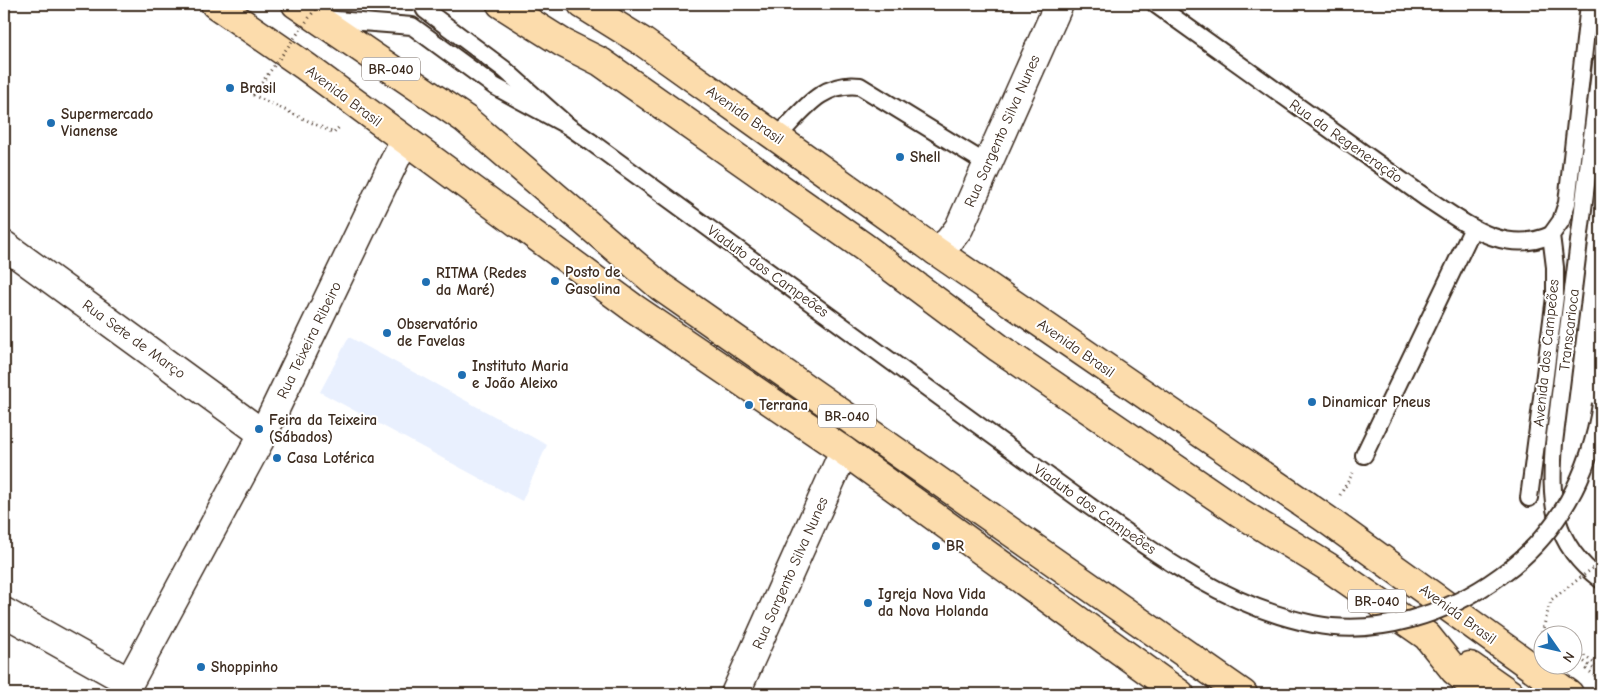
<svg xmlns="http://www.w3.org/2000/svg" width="1605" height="698" viewBox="0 0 1605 698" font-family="'Comic Neue',sans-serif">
	<rect width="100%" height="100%" fill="#fff"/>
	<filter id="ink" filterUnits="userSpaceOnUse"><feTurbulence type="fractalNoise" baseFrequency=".02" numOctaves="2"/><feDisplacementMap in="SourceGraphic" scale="10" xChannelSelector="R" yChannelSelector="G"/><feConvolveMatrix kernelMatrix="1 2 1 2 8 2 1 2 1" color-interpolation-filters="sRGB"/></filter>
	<g filter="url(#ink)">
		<!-- built -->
		<polygon fill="#e9f0fe" points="349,337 547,445 522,501 320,392"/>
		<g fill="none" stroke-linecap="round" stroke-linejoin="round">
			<defs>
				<g id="service">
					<polyline points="422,4 425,10 504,69 568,126 591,142"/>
					<path d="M1155,4l271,194c39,25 77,58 125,37"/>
					<polyline points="323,19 412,26 494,86 568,126"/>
					<path d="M1601,64l-47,379c-4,57 -3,100 47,137"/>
					<path d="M777,137c25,-25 44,-56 83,-51l127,78"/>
					<polyline points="1364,455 1473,228"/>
					<polyline points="1529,498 1555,297 1555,267 1551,235 1561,221 1567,203 1589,4"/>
				</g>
				<g id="minor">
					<polyline points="4,245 263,434"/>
					<polyline points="4,612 129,682"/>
					<polyline points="735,694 844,451"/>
				</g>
				<g id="tertiary">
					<polyline points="936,251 949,241 959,228 1059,4"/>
					<polyline points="123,694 263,434 404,141"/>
				</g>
				<g id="trunk">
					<polyline points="215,4 305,66 632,307 844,451 1180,694"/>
					<polyline points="582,4 643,42 936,251 1326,519 1569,694"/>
				</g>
				<g id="motorway">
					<polyline points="296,4 465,119 661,287 1243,694"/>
					<polyline points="501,4 563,43 601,62 864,247 999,348 1239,512 1328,567 1427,636 1455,671 1483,694"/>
					<polyline points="1470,666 1510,694"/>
				</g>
			</defs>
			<!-- service casing -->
			<use href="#service" stroke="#3b2a1e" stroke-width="20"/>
			<!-- minor casing -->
			<use href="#minor" stroke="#3b2a1e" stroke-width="31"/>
			<!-- tertiary casing -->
			<use href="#tertiary" stroke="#3b2a1e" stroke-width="31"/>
			<!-- trunk casing -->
			<use href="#trunk" stroke="#3b2a1e" stroke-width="31"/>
			<!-- motorway casing -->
			<use href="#motorway" stroke="#3b2a1e" stroke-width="31"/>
			<!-- path -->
			<g stroke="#3b2a1e" stroke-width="3" stroke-dasharray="1 4" stroke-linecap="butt">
				<polyline points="253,95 334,133 340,126"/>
				<polyline points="1340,495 1353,473"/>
				<polyline points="1554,636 1556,636"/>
				<polyline points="1572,647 1601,668"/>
				<polyline points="1572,653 1601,674"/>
				<polyline points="1586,669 1601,680"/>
				<polyline points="1600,694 1601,692"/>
			</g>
			<!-- service -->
			<use href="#service" stroke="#fff" stroke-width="16"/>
			<!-- minor -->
			<use href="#minor" stroke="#fff" stroke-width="28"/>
			<!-- tertiary -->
			<use href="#tertiary" stroke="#fff" stroke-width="28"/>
			<!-- trunk -->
			<use href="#trunk" stroke="#fcdcac" stroke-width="28"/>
			<!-- motorway -->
			<use href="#motorway" stroke="#fcdcac" stroke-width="28"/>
			<defs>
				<path id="service-bridge" d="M591,142c128,94 256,187 383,280 38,28 76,55 114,83 69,50 139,102 225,119 64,13 135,-10 187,-48 57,-40 91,-103 101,-172"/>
			</defs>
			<!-- service-bridge casing -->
			<use href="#service-bridge" stroke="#3b2a1e" stroke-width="20" stroke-linecap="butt"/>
			<!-- path-bridge -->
			<g stroke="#3b2a1e" stroke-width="3" stroke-dasharray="1 4" stroke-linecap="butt">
				<polyline points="253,95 319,4"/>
				<polyline points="1542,637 1541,636 1551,600 1601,562"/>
			</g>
			<!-- service-bridge -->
			<use href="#service-bridge" stroke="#fff" stroke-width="16"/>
		</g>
	</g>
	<!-- markers -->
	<g fill="#1f6fb2" stroke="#fff" stroke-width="2">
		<circle cx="230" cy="88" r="5"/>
		<circle cx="51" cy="123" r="5"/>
		<circle cx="900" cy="157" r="5"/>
		<circle cx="555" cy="281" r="5"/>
		<circle cx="426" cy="282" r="5"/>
		<circle cx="387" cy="333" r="5"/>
		<circle cx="462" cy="375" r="5"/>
		<circle cx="1312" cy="402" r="5"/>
		<circle cx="749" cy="405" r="5"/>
		<circle cx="259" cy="429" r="5"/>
		<circle cx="277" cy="458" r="5"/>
		<circle cx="936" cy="546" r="5"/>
		<circle cx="868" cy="603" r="5"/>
		<circle cx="201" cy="667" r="5"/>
	</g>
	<g text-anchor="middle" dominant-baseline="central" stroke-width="4" stroke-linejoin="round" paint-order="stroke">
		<!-- shield labels -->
		<g fill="#fff" stroke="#766a62" stroke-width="1">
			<rect x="362" y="57.5" width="58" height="23" rx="4"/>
			<rect x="818" y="404.5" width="58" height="23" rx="4"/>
			<rect x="1348" y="589.5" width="58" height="23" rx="4"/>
		</g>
		<g font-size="14" font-weight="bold" fill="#3b2a1e">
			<text x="391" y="69">BR-040</text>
			<text x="847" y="416">BR-040</text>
			<text x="1377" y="601">BR-040</text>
		</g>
		<!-- poi labels -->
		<g font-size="15" font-weight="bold" fill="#3b2a1e" stroke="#fff" text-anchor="start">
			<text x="240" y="88">Brasil</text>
			<text x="61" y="114">Supermercado<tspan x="61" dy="17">Vianense</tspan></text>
			<text x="910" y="157">Shell</text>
			<text x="565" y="272">Posto de<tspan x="565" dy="17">Gasolina</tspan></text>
			<text x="436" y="273">RITMA (Redes<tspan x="436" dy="17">da Maré)</tspan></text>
			<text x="397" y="324">Observatório<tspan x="397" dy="17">de Favelas</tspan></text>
			<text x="472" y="366">Instituto Maria<tspan x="472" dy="17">e João Aleixo</tspan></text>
			<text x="1322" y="402">Dinamicar Pneus</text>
			<text x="759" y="405">Terrana</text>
			<text x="269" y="420">Feira da Teixeira<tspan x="269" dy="17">(Sábados)</tspan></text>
			<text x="287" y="458">Casa Lotérica</text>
			<text x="946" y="546">BR</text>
			<text x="878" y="594">Igreja Nova Vida<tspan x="878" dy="17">da Nova Holanda</tspan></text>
			<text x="211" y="667">Shoppinho</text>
		</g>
		<!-- street labels -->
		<g font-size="15" fill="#3b2a1e" stroke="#fff">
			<text transform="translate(344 96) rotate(37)">Avenida Brasil</text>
			<text transform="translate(745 115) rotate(35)">Avenida Brasil</text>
			<text transform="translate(1002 131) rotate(-66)">Rua Sargento Silva Nunes</text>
			<text transform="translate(1346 141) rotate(35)">Rua da Regeneração</text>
			<text transform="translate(768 271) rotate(36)">Viaduto dos Campeões</text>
			<text transform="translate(1569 330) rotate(-83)">Transcarioca</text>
			<text transform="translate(134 339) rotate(36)">Rua Sete de Março</text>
			<text transform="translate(309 340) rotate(-64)">Rua Teixeira Ribeiro</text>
			<text transform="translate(1076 348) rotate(35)">Avenida Brasil</text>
			<text transform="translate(1546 353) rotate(-84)">Avenida dos Campeões</text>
			<text transform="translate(1095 509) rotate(35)">Viaduto dos Campeões</text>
			<text transform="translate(790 573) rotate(-66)">Rua Sargento Silva Nunes</text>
			<text transform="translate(1458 614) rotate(36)">Avenida Brasil</text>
		</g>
	</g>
	<!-- margin -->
	<rect width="1605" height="698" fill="none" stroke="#fff" stroke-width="20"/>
	<rect x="10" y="10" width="1585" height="678" fill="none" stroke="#3b2a1e" stroke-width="2" filter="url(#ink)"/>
	<!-- north arrow -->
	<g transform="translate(1558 650) rotate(124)"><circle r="24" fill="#ffffff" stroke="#b1aaa5"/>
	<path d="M0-4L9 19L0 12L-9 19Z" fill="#1f6fb2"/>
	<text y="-8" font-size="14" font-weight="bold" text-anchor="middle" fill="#3b2a1e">N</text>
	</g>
</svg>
